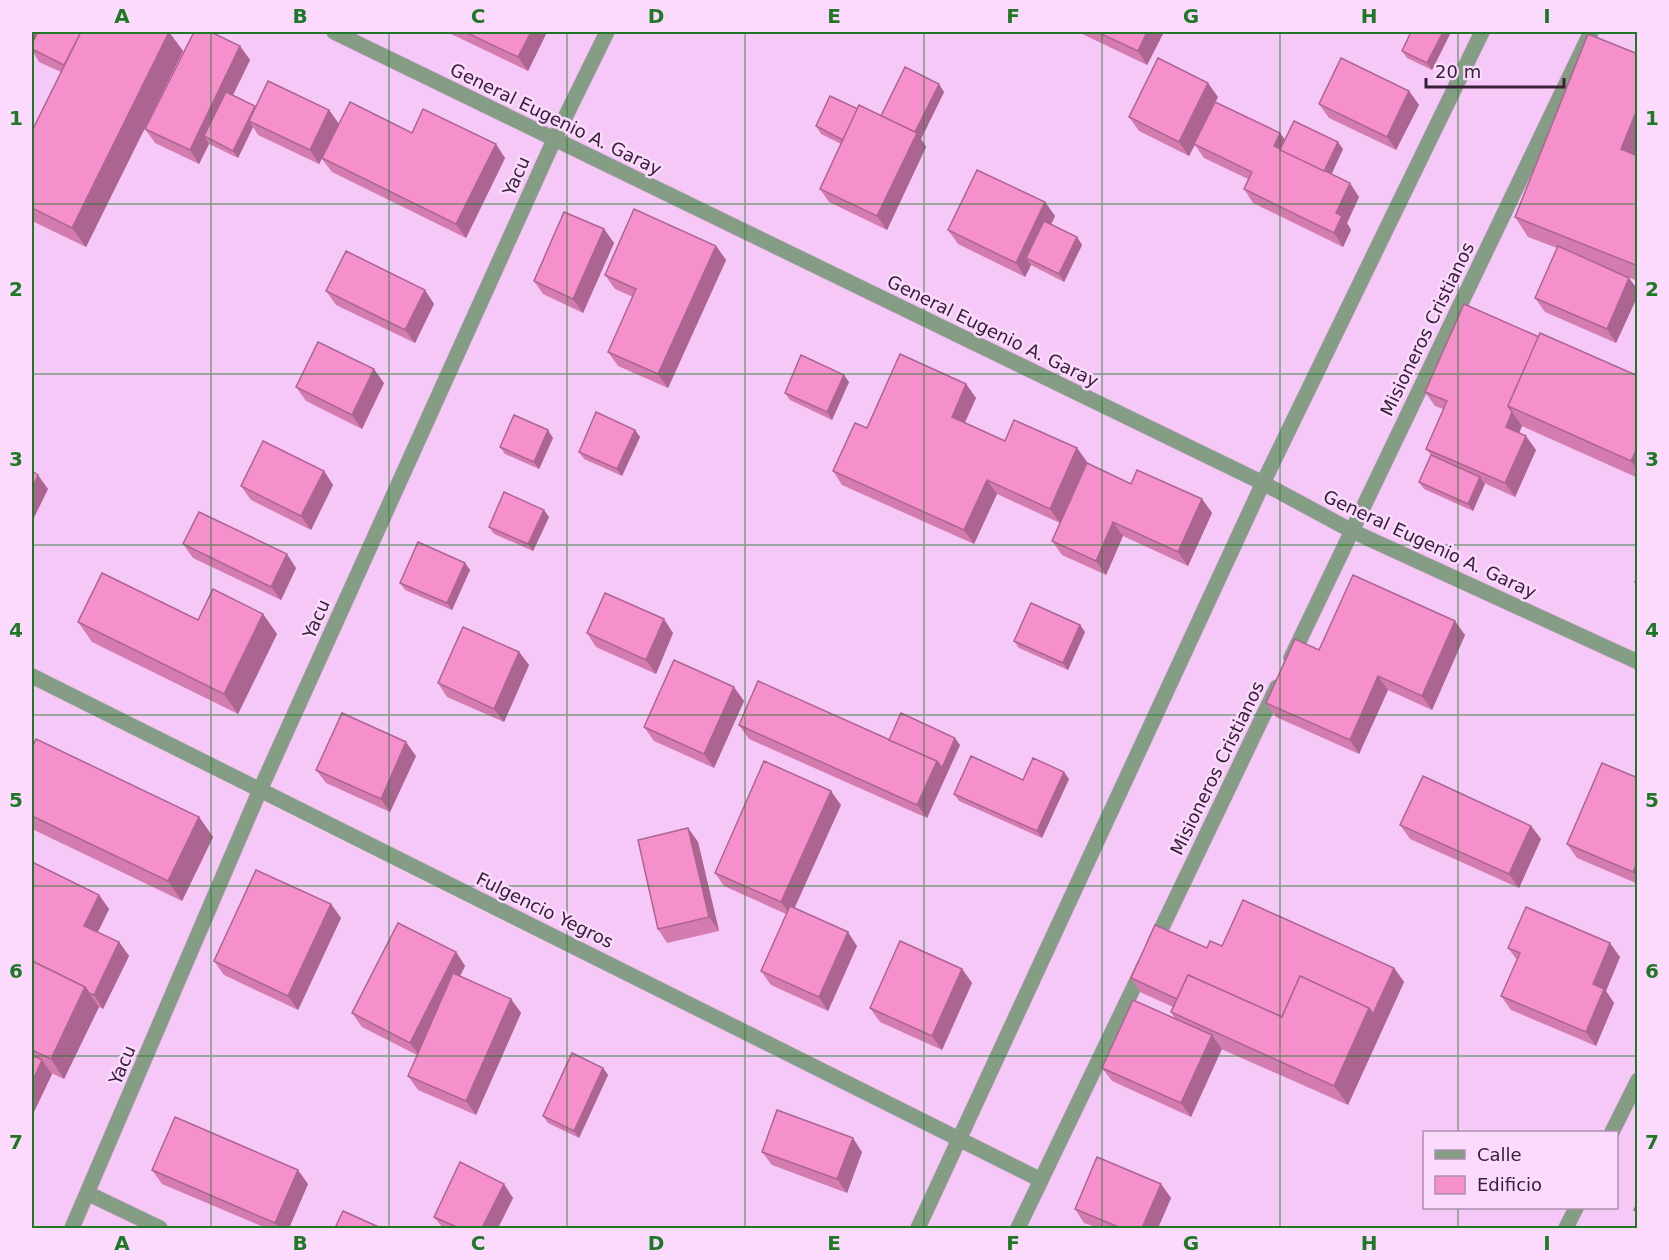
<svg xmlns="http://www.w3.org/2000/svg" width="1669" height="1260" viewBox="0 0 1669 1260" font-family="'DejaVu Sans',sans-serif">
	<rect width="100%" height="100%" fill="#f5c8f8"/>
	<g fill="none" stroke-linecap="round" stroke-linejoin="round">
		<defs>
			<g id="minor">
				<polyline points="334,32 1263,483 1352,531 1638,662"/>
				<polyline points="1291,658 1591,32"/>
				<polyline points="32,676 1041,1180"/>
				<polyline points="1154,944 1277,687"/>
				<polyline points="1612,1132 1638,1080"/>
				<polyline points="89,1194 160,1228"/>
				<polyline points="72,1228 260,790 554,140 607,32"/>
				<polyline points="918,1228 1263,483 1482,32"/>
				<polyline points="1018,1228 1144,966"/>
				<polyline points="1566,1228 1576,1208"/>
			</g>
		</defs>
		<!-- minor casing -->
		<use href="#minor" stroke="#cfa7d1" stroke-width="16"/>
		<!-- minor -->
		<use href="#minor" stroke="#859d84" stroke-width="15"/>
	</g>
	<!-- wall -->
	<g fill="#d47cb0">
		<polygon points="32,32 169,32 183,51 86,247 32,221 32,131 61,72 39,62 32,50"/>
		<polygon points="447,32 544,32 546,34 528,71"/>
		<polygon points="1078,32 1164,32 1147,65"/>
		<polygon points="1411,32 1451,32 1432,70 1407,58 1402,51"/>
		<polygon points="240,46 250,60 233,95 256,107 329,110 339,124 412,133 505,158 466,238 332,172 322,159 319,164 258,135 253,127 238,158 209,144 199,164 155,143 145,129"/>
		<polygon points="1638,54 1638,281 1607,269 1629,278 1638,290 1638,295 1616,343 1545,312 1535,298 1557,248 1528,237 1515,217"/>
		<polygon points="1409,91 1419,105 1396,150 1329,118 1319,104"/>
		<polygon points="944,92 921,139 926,147 887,230 829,202 820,189 841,144 821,134 816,126 881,116"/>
		<polygon points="1218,97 1215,102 1280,133 1285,140 1343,149 1331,174 1359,197 1347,223 1351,230 1343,247 1253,203 1244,189 1248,179 1204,158 1195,145 1189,156 1139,131 1129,117"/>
		<polygon points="1045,202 1055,216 1051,225 1077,237 1082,245 1064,282 1031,265 1025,277 958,244 948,230"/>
		<polygon points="604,229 614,243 583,313 543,294 534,281"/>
		<polygon points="716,246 726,260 668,388 618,366 608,352 633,297 615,289 605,275"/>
		<polygon points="326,291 434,304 415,343 336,305"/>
		<polygon points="1539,337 1638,376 1638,478 1522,426 1519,433 1536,450 1515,497 1484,483 1473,511 1424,489 1419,482 1431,455 1426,449 1443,409 1435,406 1425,392"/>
		<polygon points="849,382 832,420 790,400 785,393"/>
		<polygon points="384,383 362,429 306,401 296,387"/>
		<polygon points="966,384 976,398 965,423 1005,441 1077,448 1087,462 1060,523 997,494 974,544 842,485 833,471 867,428"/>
		<polygon points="635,430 640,437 622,476 584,459 579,452"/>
		<polygon points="553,438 539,469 505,454 500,447"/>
		<polygon points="324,471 333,485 311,530 251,500 241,486"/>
		<polygon points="1131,484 1202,499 1212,513 1188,566 1123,536 1106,575 1062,555 1052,541"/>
		<polygon points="549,517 533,551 494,534 489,527"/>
		<polygon points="183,544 296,568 281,600 193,558"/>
		<polygon points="465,563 470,570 452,610 405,590 400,583"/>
		<polygon points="263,614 277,634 238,714 92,642 78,622 198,620"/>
		<polygon points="1080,625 1085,632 1068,670 1019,648 1014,641"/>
		<polygon points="587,633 673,633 656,674 596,647"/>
		<polygon points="1465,635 1432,710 1388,690 1359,754 1276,717 1266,703 1319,650"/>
		<polygon points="519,652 529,665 504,722 447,697 438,683"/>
		<polygon points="744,701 714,768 654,741 644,727"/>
		<polygon points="739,725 889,740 960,745 927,818 749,739"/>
		<polygon points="32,741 199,817 213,837 182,901 32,829"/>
		<polygon points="416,756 390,812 326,783 316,770"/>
		<polygon points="1638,778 1638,884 1577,858 1567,844"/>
		<polygon points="1069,779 1042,838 959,801 954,794"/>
		<polygon points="841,805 794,908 857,946 828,1011 771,985 761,971 786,914 724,886 715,873"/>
		<polygon points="1400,825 1531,826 1541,839 1519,888 1410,839"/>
		<polygon points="688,828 698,842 719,931 667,943 658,929"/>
		<polygon points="32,862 99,895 109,909 98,932 119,942 129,956 103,1009 99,1007 64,1079 51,1073 52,1074 32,1116"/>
		<polygon points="331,904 341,918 298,1010 224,975 214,961"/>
		<polygon points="1222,946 1394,968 1404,982 1348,1105 1221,1049 1191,1117 1112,1081 1102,1068 1175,1019 1171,1012 1173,1007 1140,992 1131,978 1207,948"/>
		<polygon points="1508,948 1620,957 1606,991 1614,1003 1596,1046 1511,1010 1501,996 1517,960"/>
		<polygon points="456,952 465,966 460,976 511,999 521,1013 476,1115 418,1090 408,1076 417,1055 362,1027 352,1013"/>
		<polygon points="962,969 972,983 942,1050 880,1022 870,1008"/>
		<polygon points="603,1068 608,1075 579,1138 548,1123 543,1116"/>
		<polygon points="762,1152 862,1152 847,1193 772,1165"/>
		<polygon points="152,1170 308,1184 289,1228 266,1228 162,1184"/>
		<polygon points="1161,1184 1171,1198 1158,1228 1098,1228 1084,1223 1075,1209"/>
		<polygon points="513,1198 498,1228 443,1228 434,1217"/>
	</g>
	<!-- shaded-wall -->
	<g fill="#ac6590">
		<polygon points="32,32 38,32 32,44"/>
		<polygon points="169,32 183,51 86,247 72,228"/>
		<polygon points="531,32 544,32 546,34 528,71 518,57"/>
		<polygon points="1147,32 1164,32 1147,65 1138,51"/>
		<polygon points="1443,32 1451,32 1432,70 1427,63"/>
		<polygon points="240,46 250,60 211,140 204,136 209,144 199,164 190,150"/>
		<polygon points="1208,83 1218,97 1189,156 1179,142"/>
		<polygon points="939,84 944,92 921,139 926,147 887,230 877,216 913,136"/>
		<polygon points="1409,91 1419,105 1396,150 1387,137"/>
		<polygon points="255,106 260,113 249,121 253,127 238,158 233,151"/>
		<polygon points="1638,107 1638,162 1621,149"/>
		<polygon points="329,110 339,124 319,164 310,150"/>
		<polygon points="1280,133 1290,147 1285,156 1274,146"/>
		<polygon points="1338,142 1343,149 1328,182 1323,174"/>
		<polygon points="496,144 505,158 466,238 456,224"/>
		<polygon points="1350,183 1359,197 1347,223 1351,230 1343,247 1334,233 1336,213"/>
		<polygon points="1045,202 1055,216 1033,261 1026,258 1031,265 1025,277 1016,263"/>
		<polygon points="604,229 614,243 583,313 573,299"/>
		<polygon points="1077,237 1082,245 1064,282 1059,274"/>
		<polygon points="716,246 726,260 668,388 658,374"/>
		<polygon points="1629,278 1638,290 1638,295 1616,343 1607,329"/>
		<polygon points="425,290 434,304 415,343 405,330"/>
		<polygon points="374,369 384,383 362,429 352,415"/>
		<polygon points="844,375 849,382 832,420 827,412"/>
		<polygon points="966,384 976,398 961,430 952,417"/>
		<polygon points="1512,412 1522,426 1516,441 1506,427"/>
		<polygon points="548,430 553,438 539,469 534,462"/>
		<polygon points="635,430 640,437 622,476 617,469"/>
		<polygon points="1526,436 1536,450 1515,497 1505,483"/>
		<polygon points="1638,446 1638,470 1631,461"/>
		<polygon points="1077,448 1087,462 1060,523 1050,509"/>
		<polygon points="324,471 333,485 311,530 301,516"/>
		<polygon points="38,475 48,489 32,522 32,489"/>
		<polygon points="1480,477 1485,484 1473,511 1468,504"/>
		<polygon points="987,480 997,494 974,544 964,530"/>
		<polygon points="1202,499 1212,513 1188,566 1178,552"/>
		<polygon points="544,510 549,517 533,551 528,544"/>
		<polygon points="1113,522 1123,536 1106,575 1096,561"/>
		<polygon points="287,554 296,568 281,600 271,587"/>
		<polygon points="465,563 470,570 452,610 447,603"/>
		<polygon points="263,614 277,634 238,714 224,694"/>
		<polygon points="664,619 673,633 656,674 646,660"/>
		<polygon points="1455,621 1465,635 1432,710 1422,696"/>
		<polygon points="1080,625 1085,632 1068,670 1063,663"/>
		<polygon points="519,652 529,665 504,722 494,709"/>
		<polygon points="1378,676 1388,690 1359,754 1350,740"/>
		<polygon points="734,687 744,701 714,768 704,754"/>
		<polygon points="955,738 960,745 927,818 917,805 937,761"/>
		<polygon points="406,742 416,756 390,812 381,799"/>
		<polygon points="1064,772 1069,779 1042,838 1037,831"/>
		<polygon points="831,791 841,805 791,916 781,902"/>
		<polygon points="199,817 213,837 182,901 168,881"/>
		<polygon points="1531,826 1541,839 1519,888 1509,874"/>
		<polygon points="688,828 698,842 719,931 709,917"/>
		<polygon points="1638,861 1638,879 1633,872"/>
		<polygon points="99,895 109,909 94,940 84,926"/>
		<polygon points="331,904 341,918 298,1010 288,996"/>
		<polygon points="848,932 857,946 828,1011 819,997"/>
		<polygon points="119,942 129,956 103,1009 94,995"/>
		<polygon points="1610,943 1620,957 1606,991 1614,1003 1596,1046 1586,1032 1593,984"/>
		<polygon points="456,952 465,966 420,1056 410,1043"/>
		<polygon points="1394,968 1404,982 1348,1105 1334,1086 1369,1008"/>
		<polygon points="962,969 972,983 942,1050 932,1036"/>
		<polygon points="85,987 99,1007 64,1079 51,1059"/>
		<polygon points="511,999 521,1013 476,1115 466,1101"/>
		<polygon points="1212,1035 1222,1049 1191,1117 1181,1103"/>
		<polygon points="42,1060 52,1074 32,1116 32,1082"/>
		<polygon points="603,1068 608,1075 579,1138 574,1131"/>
		<polygon points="853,1138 862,1152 847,1193 837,1179"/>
		<polygon points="298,1170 308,1184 289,1228 279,1228 275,1223"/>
		<polygon points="504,1184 513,1198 498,1228 482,1228"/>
		<polygon points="1161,1184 1171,1198 1158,1228 1142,1228"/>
	</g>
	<!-- building -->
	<g fill="#f690cd" stroke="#ac6590" stroke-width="1.5">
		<polygon points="38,32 81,32 64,65 32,49 32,44"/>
		<polygon points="81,32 169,32 72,228 32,208 32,131"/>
		<polygon points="194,32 211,32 240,46 190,150 145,129"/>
		<polygon points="465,32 531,32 518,57"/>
		<polygon points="1097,32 1147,32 1138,51"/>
		<polygon points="1411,32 1443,32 1427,63 1402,51"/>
		<polygon points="1588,34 1638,54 1638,107 1621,149 1638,156 1638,266 1515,217"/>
		<polygon points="1158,58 1208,83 1179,142 1129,117"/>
		<polygon points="1341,58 1409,91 1387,137 1319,104"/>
		<polygon points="905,67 939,84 915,132 881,116"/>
		<polygon points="268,81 329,110 310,150 249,121"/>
		<polygon points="226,92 255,106 233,151 204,136"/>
		<polygon points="830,96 858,109 843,140 816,126"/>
		<polygon points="350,102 412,133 423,109 496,144 456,224 322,158"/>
		<polygon points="1215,102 1280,133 1274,146 1350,183 1336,213 1342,216 1334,233 1244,189 1252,172 1194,144"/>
		<polygon points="859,105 917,133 877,216 820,189"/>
		<polygon points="1294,121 1338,142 1324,171 1280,150"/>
		<polygon points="977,170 1045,202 1016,263 948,230"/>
		<polygon points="634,209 716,246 658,374 608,352 636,289 605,275"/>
		<polygon points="564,212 604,229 573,299 534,281"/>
		<polygon points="1044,221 1077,237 1059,274 1026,258"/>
		<polygon points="1558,246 1629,278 1607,329 1535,298"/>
		<polygon points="346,251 425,290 405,330 326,291"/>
		<polygon points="1464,304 1539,337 1508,406 1512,412 1506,427 1526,436 1505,483 1426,449 1447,401 1425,392"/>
		<polygon points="1540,333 1638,376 1638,446 1631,461 1508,406"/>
		<polygon points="318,342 374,369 352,415 296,387"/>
		<polygon points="900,354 966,384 952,417 1005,441 1014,420 1077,448 1050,509 987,480 964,530 833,471 855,423 867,428"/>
		<polygon points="801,355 844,375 827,412 785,393"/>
		<polygon points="596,412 635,430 617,469 579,452"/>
		<polygon points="514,415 548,430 534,462 500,447"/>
		<polygon points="263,441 324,471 301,516 241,486"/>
		<polygon points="1431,455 1480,477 1468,504 1419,482"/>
		<polygon points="1087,463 1131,484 1137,470 1202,499 1178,552 1113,522 1096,561 1052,541"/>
		<polygon points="32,471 38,475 32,489"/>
		<polygon points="504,492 544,510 528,544 489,527"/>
		<polygon points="199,512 287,554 271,587 183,544"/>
		<polygon points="418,542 465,563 447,603 400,583"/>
		<polygon points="102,573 198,620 213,589 263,614 224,694 78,622"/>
		<polygon points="1353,575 1455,621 1422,696 1378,676 1350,740 1266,703 1295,639 1319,650"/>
		<polygon points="1638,575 1638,583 1635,582"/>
		<polygon points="605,593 664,619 646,660 587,633"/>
		<polygon points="1031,603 1080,625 1063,663 1014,641"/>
		<polygon points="463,627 519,652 494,709 438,683"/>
		<polygon points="674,660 734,687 704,754 644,727"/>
		<polygon points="758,681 937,761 917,805 739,725"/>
		<polygon points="342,713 406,742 381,799 316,770"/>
		<polygon points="901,713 955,738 942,768 937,761 889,740"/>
		<polygon points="36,739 199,817 168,881 32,816 32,748"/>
		<polygon points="971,756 1023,780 1033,758 1064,772 1037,831 954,794"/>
		<polygon points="764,761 831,791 781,902 715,873"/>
		<polygon points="1602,763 1638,778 1638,861 1633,872 1567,844"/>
		<polygon points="1423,776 1531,826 1509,874 1400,825"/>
		<polygon points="688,828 709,917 658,929 638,840"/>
		<polygon points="32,862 99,895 84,926 119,942 94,995 89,993 85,987 32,961"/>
		<polygon points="256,870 331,904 288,996 214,961"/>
		<polygon points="1243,900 1394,968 1373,1014 1369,1008 1300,976 1282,1017 1188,975 1177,999 1131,978 1155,925 1207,948 1210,941 1222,946"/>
		<polygon points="790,906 848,932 819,997 761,971"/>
		<polygon points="1526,907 1610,943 1593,984 1604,989 1586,1032 1501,996 1520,953 1508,948"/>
		<polygon points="398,923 456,952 410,1043 352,1013"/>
		<polygon points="900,941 962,969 932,1036 870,1008"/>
		<polygon points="32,961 85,987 51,1059 32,1050"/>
		<polygon points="453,973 511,999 466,1101 408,1076"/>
		<polygon points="1188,975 1282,1017 1300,976 1369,1008 1334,1086 1171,1012"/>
		<polygon points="1133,1000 1212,1035 1181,1103 1102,1068"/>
		<polygon points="572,1053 603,1068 574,1131 543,1116"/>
		<polygon points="32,1055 42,1060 32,1082"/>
		<polygon points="777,1110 853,1138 837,1179 762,1152"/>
		<polygon points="175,1117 298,1170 275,1223 152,1170"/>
		<polygon points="1097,1157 1161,1184 1142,1228 1121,1228 1075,1209"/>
		<polygon points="460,1162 504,1184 482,1228 459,1228 434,1217"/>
		<polygon points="1638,1202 1638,1211 1634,1210"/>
		<polygon points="343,1211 381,1228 335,1228"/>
	</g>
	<!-- grid -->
	<path fill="none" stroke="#1e7825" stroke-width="1.5" stroke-opacity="0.55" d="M211,32v1196M389,32v1196M567,32v1196M745,32v1196M924,32v1196M1102,32v1196M1280,32v1196M1458,32v1100M32,204h1606M32,374h1606M32,545h1606M32,715h1606M32,886h1606M32,1056h1606M1458,1208v20"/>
	<g text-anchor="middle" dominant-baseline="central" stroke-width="5" stroke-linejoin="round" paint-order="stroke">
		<!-- street labels -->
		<g font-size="18" fill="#362137" stroke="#fbdafe">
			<text transform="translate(556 119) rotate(26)">General Eugenio A. Garay</text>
			<text transform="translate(516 176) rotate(-66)">Yacu</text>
			<text transform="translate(1427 329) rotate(-64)">Misioneros Cristianos</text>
			<text transform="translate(993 331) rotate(26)">General Eugenio A. Garay</text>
			<text transform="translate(1430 544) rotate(25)">General Eugenio A. Garay</text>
			<text transform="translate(316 619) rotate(-66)">Yacu</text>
			<text transform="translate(1217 768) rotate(-64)">Misioneros Cristianos</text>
			<text transform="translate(545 910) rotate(26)">Fulgencio Yegros</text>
			<text transform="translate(122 1065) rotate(-67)">Yacu</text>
		</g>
	</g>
	<!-- border -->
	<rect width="1669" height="1260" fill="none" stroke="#fbdafe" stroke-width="66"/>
	<!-- legend -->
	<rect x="1423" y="1131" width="195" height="78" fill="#fbdafe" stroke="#ac90ae" stroke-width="1.5"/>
	<rect x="1435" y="1150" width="30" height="9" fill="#859d84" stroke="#ac90ae" stroke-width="1.5"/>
	<text x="1477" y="1161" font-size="18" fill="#362137">Calle</text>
	<rect x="1435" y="1176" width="30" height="18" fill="#f690cd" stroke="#ac90ae" stroke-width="1.5"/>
	<text x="1477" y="1191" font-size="18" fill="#362137">Edificio</text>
	<!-- scale -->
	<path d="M1426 78v9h138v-9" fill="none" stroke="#362137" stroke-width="3"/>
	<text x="1435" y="78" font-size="18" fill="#362137" stroke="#fbdafe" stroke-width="4.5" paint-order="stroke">20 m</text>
	<rect x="33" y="33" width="1603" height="1194" fill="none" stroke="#1e7825" stroke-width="2"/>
	<g font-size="20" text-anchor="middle" font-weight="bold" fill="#1e7825">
		<text x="122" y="23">A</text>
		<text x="300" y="23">B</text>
		<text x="478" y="23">C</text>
		<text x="656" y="23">D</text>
		<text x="834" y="23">E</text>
		<text x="1013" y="23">F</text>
		<text x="1191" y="23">G</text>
		<text x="1369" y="23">H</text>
		<text x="1547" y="23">I</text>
		<text x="16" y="125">1</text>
		<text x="1652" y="125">1</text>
		<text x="16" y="296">2</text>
		<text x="1652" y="296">2</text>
		<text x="16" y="466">3</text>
		<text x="1652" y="466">3</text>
		<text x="16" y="637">4</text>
		<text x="1652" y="637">4</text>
		<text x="16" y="807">5</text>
		<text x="1652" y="807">5</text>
		<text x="16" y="978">6</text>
		<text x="1652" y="978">6</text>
		<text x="16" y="1149">7</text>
		<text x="1652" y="1149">7</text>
		<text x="122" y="1250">A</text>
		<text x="300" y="1250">B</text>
		<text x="478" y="1250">C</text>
		<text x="656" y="1250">D</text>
		<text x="834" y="1250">E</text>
		<text x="1013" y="1250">F</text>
		<text x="1191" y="1250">G</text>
		<text x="1369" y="1250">H</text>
		<text x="1547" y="1250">I</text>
	</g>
</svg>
